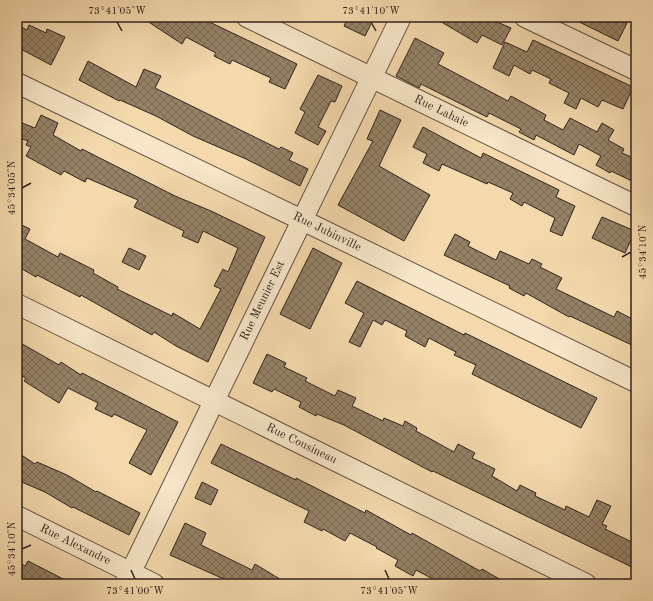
<svg xmlns="http://www.w3.org/2000/svg" width="653" height="601" viewBox="0 0 653 601" font-family="'Old Standard TT',serif">
	<defs>
		<pattern id="building-cross-hatch" width="8" height="8" patternUnits="userSpaceOnUse"><rect width="8" height="8" fill="#958267"/><path d="M0 0l8 8M0 8l8-8" fill="none" stroke="#7a6a54"/></pattern>
	</defs>
	<rect width="100%" height="100%" fill="#f3d9ac"/>
	<filter id="stains"><feTurbulence type="fractalNoise" baseFrequency=".005" numOctaves="4"/><feColorMatrix values="0 0 0 0 .2 0 0 0 0 .09 0 0 0 0 .02 0 0 0 .5 -.17"/></filter>
	<radialGradient id="worn" r=".72"><stop offset=".6" stop-color="#630" stop-opacity="0"/><stop offset="1" stop-color="#630" stop-opacity=".3"/></radialGradient>
	<!-- building -->
	<g fill="url(#building-cross-hatch)" stroke="#30231d">
		<polygon points="141,17 199,17 297,64 285,89 269,82 271,78 232,60 230,64 214,56 216,53 186,37 182,44"/>
		<polygon points="348,17 367,17 373,20 365,36 344,26"/>
		<polygon points="433,17 485,17 511,28 502,45 482,35 477,43"/>
		<polygon points="569,17 615,17 627,23 618,41"/>
		<polygon points="17,25 27,30 29,25 46,33 47,29 65,37 51,65 17,47"/>
		<polygon points="415,38 444,53 438,64 508,101 511,96 546,115 544,120 563,130 570,118 597,132 602,123 614,130 608,140 624,149 622,153 636,159 636,183 611,171 610,173 596,165 601,156 579,144 574,155 536,135 534,140 519,132 521,129 489,113 487,117 421,84 419,88 396,76"/>
		<polygon points="533,40 633,87 623,109 602,100 598,107 581,98 576,109 564,103 569,93 549,83 551,79 532,70 530,74 514,65 509,76 493,68 505,42 527,52"/>
		<polygon points="88,61 136,87 144,69 161,76 155,88 279,149 281,147 293,153 289,160 308,169 300,186 246,159 193,136 156,116 120,100 119,101 79,80"/>
		<polygon points="318,75 342,86 335,102 331,101 318,127 326,131 318,145 295,133 305,112 300,109"/>
		<polygon points="380,110 401,120 379,166 430,195 404,241 338,205 373,141 367,139"/>
		<polygon points="41,115 58,123 53,135 81,151 82,149 175,196 211,211 265,237 208,362 176,346 154,332 152,335 136,326 81,295 80,297 37,275 36,277 17,266 17,223 30,229 25,239 58,257 60,253 94,270 93,273 118,287 117,289 172,316 173,313 200,329 221,289 214,286 223,269 228,272 238,248 203,231 198,243 182,236 184,231 134,207 138,200 87,178 85,182 64,171 61,175 26,156 31,147 26,145 28,141 17,137 17,121 35,128"/>
		<polygon points="423,127 481,158 483,153 559,190 556,197 575,206 562,236 550,231 555,218 524,202 522,206 510,199 513,193 488,182 487,184 442,164 439,171 423,163 427,154 413,147"/>
		<polygon points="602,217 635,231 625,253 592,238"/>
		<polygon points="455,234 470,242 468,246 496,260 500,251 529,264 532,259 542,264 540,267 562,278 556,289 614,317 617,311 636,321 636,347 570,316 569,317 526,293 524,296 509,288 510,286 444,255"/>
		<polygon points="129,248 146,256 139,270 122,262"/>
		<polygon points="313,248 342,263 310,329 280,314"/>
		<polygon points="357,281 464,335 465,333 597,398 581,428 472,374 476,365 454,355 456,352 429,338 425,347 405,336 407,331 385,320 382,325 373,320 360,347 349,342 364,313 345,303"/>
		<polygon points="17,341 59,365 61,362 81,375 82,373 178,422 151,475 129,463 147,430 114,414 112,417 95,409 98,403 68,388 59,403 24,381 26,378 17,373"/>
		<polygon points="267,354 286,363 284,367 307,378 305,381 335,396 338,390 356,398 352,406 383,421 384,418 403,426 405,421 417,428 416,431 454,452 458,444 475,453 472,458 495,469 492,476 517,491 520,485 536,493 535,496 565,510 566,506 589,517 597,500 611,506 602,524 607,526 605,529 636,544 636,569 433,471 432,472 344,425 317,414 316,416 299,407 301,402 274,389 272,392 253,383"/>
		<polygon points="221,444 296,480 296,478 365,513 366,510 411,535 412,533 480,571 482,569 508,584 442,584 416,570 413,576 395,566 398,560 376,548 377,547 350,533 345,541 323,529 322,531 304,522 309,511 211,463"/>
		<polygon points="17,452 35,464 37,462 67,475 96,492 97,491 140,513 129,535 73,507 72,508 45,492 17,480"/>
		<polygon points="202,482 218,490 211,505 195,498"/>
		<polygon points="185,523 206,533 201,545 252,570 255,564 288,584 235,584 170,555"/>
		<polygon points="17,561 25,566 28,561 73,584 17,584"/>
	</g>
	<g fill="none" stroke-linecap="round" stroke-linejoin="round">
		<defs>
			<g id="minor">
				<path id="s1" d="M247,17l389,189"/>
				<polyline points="525,17 636,70"/>
				<path id="s2" d="M17,83l285,137 334,162"/>
				<path id="s3" d="M17,304l569,280"/>
				<path id="s4" d="M17,516l137,68"/>
				<path id="s5" d="M125,584l276,-567"/>
			</g>
		</defs>
		<!-- minor casing -->
		<use href="#minor" stroke="#615041" stroke-width="22"/>
		<!-- minor -->
		<use href="#minor" stroke="#f7e6c9" stroke-width="20"/>
	</g>
	<!-- ticks -->
	<path fill="none" stroke="#30231d" stroke-width="1.5" d="M117,22l5,9M371,22l5,9M22,188l9,-5M622,257l9,-5M22,549l9,-4M131,570l4,9M385,570l4,9"/>
	<g text-anchor="middle" dominant-baseline="central" stroke-width="3" stroke-linejoin="round" paint-order="stroke">
		<!-- street labels -->
		<g font-size="12" fill="#30231d" stroke="#f7e6c9">
			<text stroke="none"><textPath href="#s1" startOffset="216">Rue Lahaie</textPath></text>
			<text stroke="none"><textPath href="#s2" startOffset="344">Rue Jubinville</textPath></text>
			<text stroke="none"><textPath href="#s5" startOffset="315">Rue Meunier Est</textPath></text>
			<text stroke="none"><textPath href="#s3" startOffset="317">Rue Cousineau</textPath></text>
			<text stroke="none"><textPath href="#s4" startOffset="65">Rue Alexandre</textPath></text>
		</g>
	</g>
	<!-- margin -->
	<rect width="653" height="601" fill="none" stroke="#f3d9ac" stroke-width="44"/>
	<rect x="22" y="22" width="609" height="557" fill="none" stroke="#30231d" stroke-width="1.5"/>
	<g font-size="10" text-anchor="middle" fill="#30231d">
		<text x="117" y="14">73°41'05"W</text>
		<text x="371" y="14">73°41'10"W</text>
		<text transform="translate(11 188) rotate(-90)" y="4">45°34'05"N</text>
		<text transform="translate(642 252) rotate(-90)" y="4">45°34'10"N</text>
		<text transform="translate(11 549) rotate(-90)" y="4">45°34'10"N</text>
		<text x="135" y="594">73°41'00"W</text>
		<text x="389" y="594">73°41'05"W</text>
	</g>
	<rect width="100%" height="100%" filter="url(#stains)"/>
	<rect width="100%" height="100%" fill="url(#worn)"/>
</svg>
